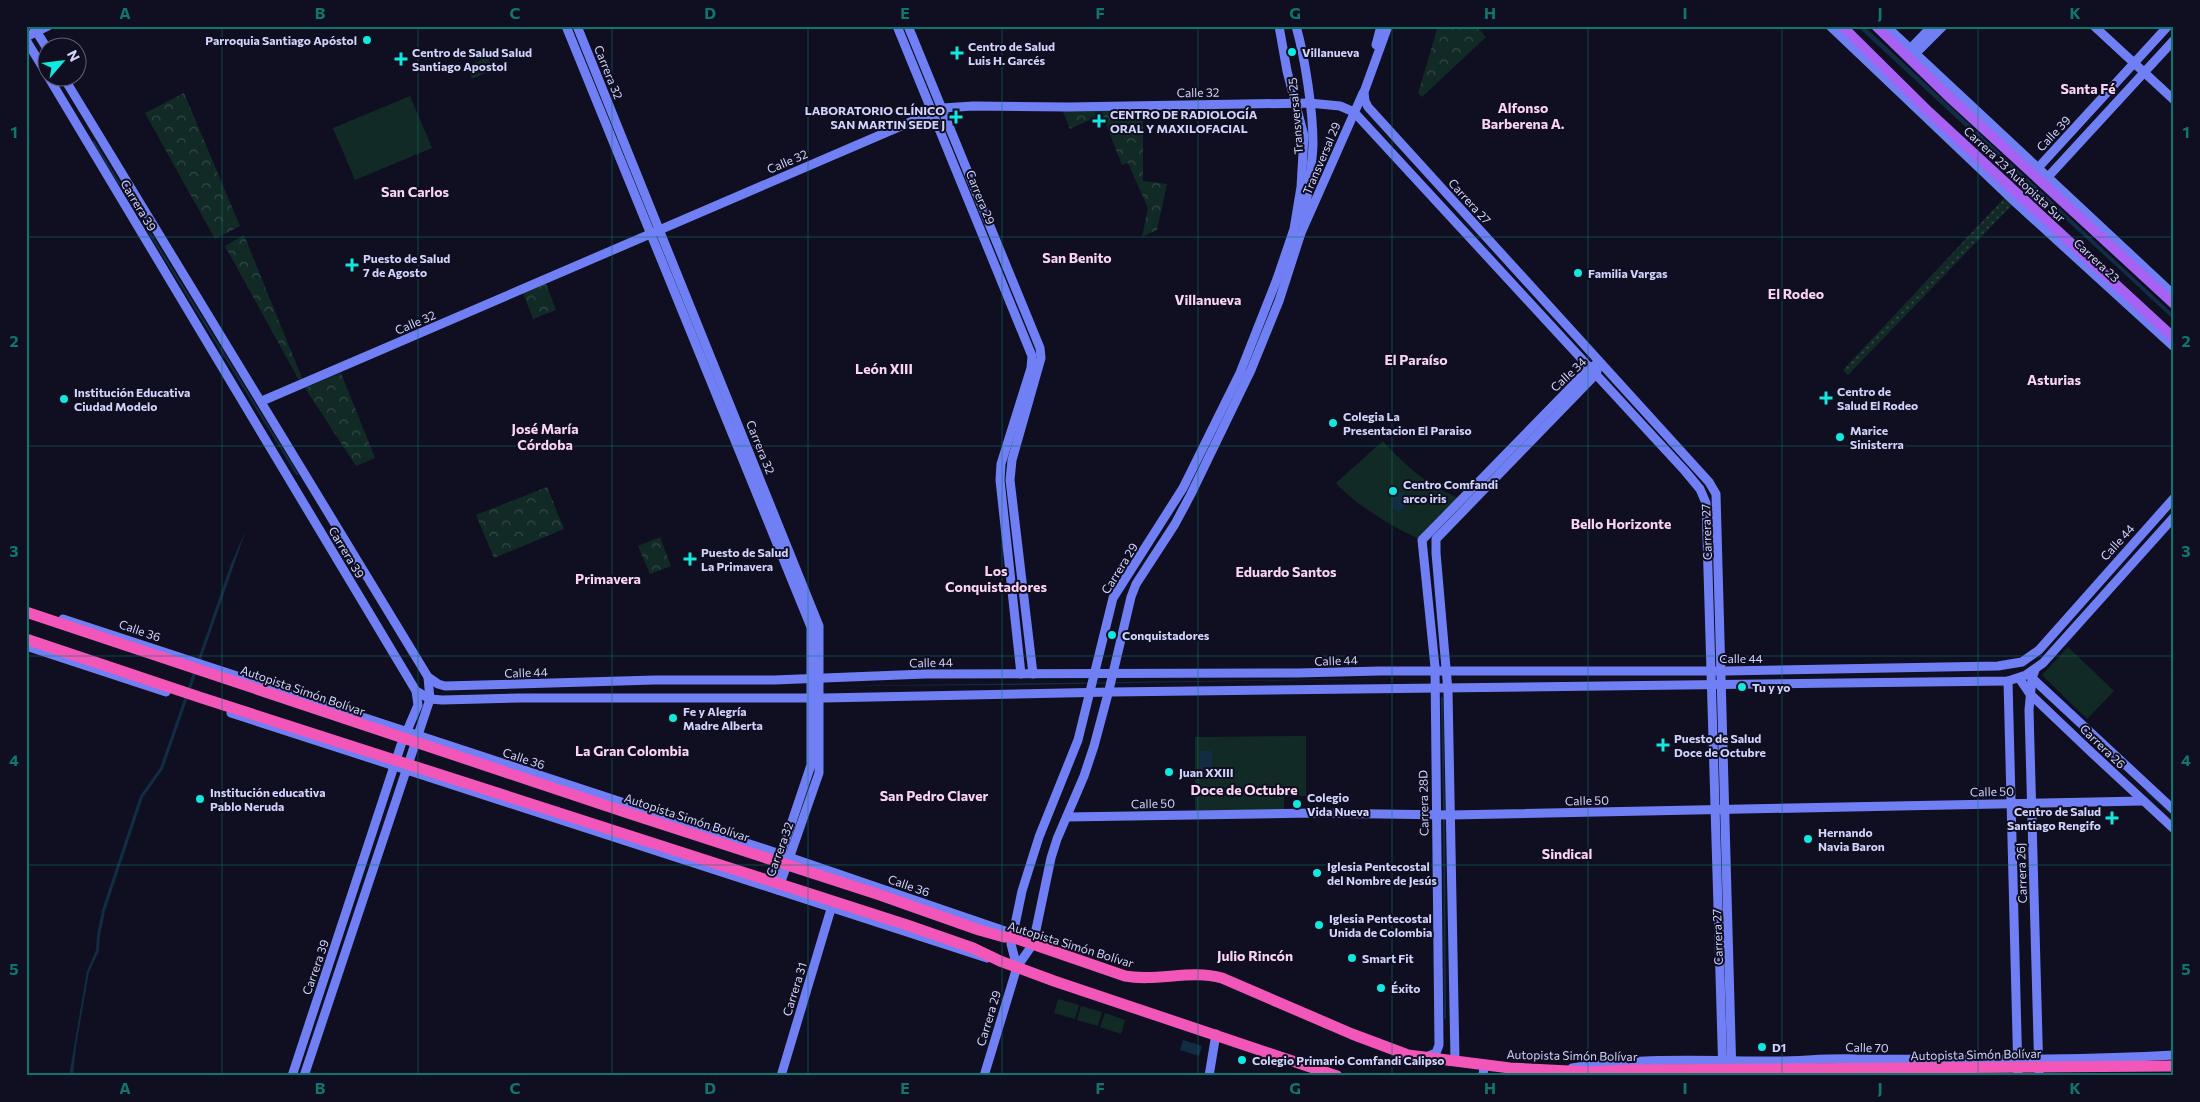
<svg xmlns="http://www.w3.org/2000/svg" width="2200" height="1102" viewBox="0 0 2200 1102" font-family="Commissioner,sans-serif">
	<defs>
		<pattern id="grass-dots" width="8" height="8" patternUnits="userSpaceOnUse" patternTransform="scale(1.25)"><rect width="8" height="8" fill="#122a26"/><path d="M2 2h.1M6 6h.1" fill="none" stroke="#344846" stroke-width="1.8" stroke-linecap="round"/></pattern>
		<pattern id="forest-crowns" width="20" height="18" patternUnits="userSpaceOnUse" patternTransform="scale(1.25)"><rect width="20" height="18" fill="#122a26"/><path d="M2 6a3 3 0 1 1 6 0M12 15a3 3 0 1 1 6 0" fill="none" stroke="#344846"/></pattern>
	</defs>
	<rect width="100%" height="100%" fill="#0f0f21"/>
	<!-- grass -->
	<polygon fill="url(#grass-dots)" points="2007,195 2015,202 1848,375 1843,370"/>
	<!-- forest -->
	<g fill="url(#forest-crowns)">
		<polygon points="1438,26 1476,26 1486,37 1422,97 1418,93"/>
		<polygon points="184,93 240,226 215,239 145,113"/>
		<polygon points="1143,106 1143,181 1167,184 1157,230 1142,237 1148,208 1128,163 1122,165 1102,114 1070,129 1061,107"/>
		<polygon points="244,235 302,378 299,380 225,246"/>
		<polygon points="546,284 556,310 533,319 523,293"/>
		<polygon points="341,373 375,458 356,466 305,388"/>
		<polygon points="547,487 564,529 494,558 476,515"/>
		<polygon points="660,537 671,566 650,574 638,546"/>
	</g>
	<!-- pitch -->
	<g fill="#122a26">
		<polygon points="488,57 493,70 472,79 467,66"/>
		<polygon points="410,96 432,148 355,180 333,128"/>
		<path d="M1383,441c24,27 44,43 77,58l-38,41c-25,-10 -69,-37 -86,-57z"/>
		<polygon points="2068,647 2114,691 2087,719 2042,675"/>
		<polygon points="1306,736 1306,796 1284,796 1284,810 1195,810 1195,737"/>
		<polygon points="1058,999 1079,1005 1075,1019 1054,1013"/>
		<polygon points="1081,1006 1102,1012 1098,1026 1077,1020"/>
		<polygon points="1105,1013 1125,1020 1121,1034 1100,1027"/>
	</g>
	<!-- water -->
	<g fill="#112c43">
		<polygon points="1857,26 1864,26 2174,315 2174,320"/>
		<polygon points="1398,490 1411,500 1399,512 1391,507 1394,501 1390,495"/>
		<polygon points="246,530 163,769 143,797 105,911 100,936 99,951 89,972 76,1046 73,1076 69,1076 87,971 96,950 97,935 102,910 140,796 160,768 231,564"/>
		<polygon points="1422,678 1017,685 827,686"/>
		<rect x="1200" y="751" width="12" height="21"/>
		<polygon points="1183,1040 1202,1046 1199,1056 1180,1050"/>
	</g>
	<g fill="none" stroke-linecap="round" stroke-linejoin="round">
		<!-- stream -->
		<g stroke="#112c43" stroke-width="2">
			<polyline points="94,142 297,474"/>
			<polyline points="1442,698 1444,811"/>
			<polyline points="2147,791 2174,816"/>
			<polyline points="1444,818 1445,1018"/>
		</g>
		<!-- secondary -->
		<g stroke="#7080f4" stroke-width="9">
			<polyline points="33,26 48,50"/>
			<polyline points="566,26 811,627 811,765 770,887"/>
			<polyline points="577,26 819,626 819,773 778,890"/>
			<polyline points="897,26 1032,356 1031,368 1001,464 1000,480 1021,674"/>
			<polyline points="908,26 1040,348 1041,358 1012,460 1010,480 1033,674"/>
			<path d="M1296,26c9,32 17,84 17,118 -1,26 -6,53 -10,79"/>
			<polyline points="1388,26 1364,92 1365,101 1368,107 1709,482 1716,494 1732,1076"/>
			<polyline points="1830,26 2015,202 2174,347"/>
			<polyline points="1886,26 2174,295"/>
			<polyline points="2094,26 2174,100"/>
			<polyline points="26,37 48,26"/>
			<polyline points="26,40 48,76"/>
			<polyline points="1376,45 1381,26"/>
			<polyline points="1906,53 1932,26"/>
			<polyline points="1915,54 1943,26"/>
			<polyline points="49,78 416,691 418,705 401,745 292,1076"/>
			<polyline points="64,78 428,677 430,699 304,1076"/>
			<polyline points="2037,169 2168,26"/>
			<polyline points="2047,178 2174,40"/>
			<polyline points="262,401 943,108 973,106 1069,107 1309,103 1340,106 1354,112 1685,471 1700,489 1706,503 1723,1076"/>
			<polyline points="63,619 777,853 1005,931 1012,937"/>
			<polyline points="26,646 166,692"/>
			<polyline points="2035,670 2032,678 2029,710 2039,1076"/>
			<polyline points="428,677 438,684 445,686 655,680 774,680 925,674 1298,673 1380,671 1726,671 1998,666 2022,662 2039,650 2174,498"/>
			<polyline points="2019,678 2030,694 2091,752 2174,829"/>
			<polyline points="2032,678 2174,810"/>
			<polyline points="2008,681 2018,1076"/>
			<polyline points="416,691 430,699 442,700 519,698 824,698 1112,692 2008,681 2026,675 2043,663 2174,517"/>
			<polyline points="231,713 987,958"/>
			<polyline points="1067,817 1311,813 1451,815 2142,801"/>
			<polyline points="1017,967 1011,944 1022,891 1039,837 1078,740 1113,598 1183,488 1240,373 1277,279 1294,229 1301,187 1304,136 1287,71 1279,26"/>
			<polyline points="1426,1057 1436,1053 1439,1045 1435,667 1422,540 1588,370 1595,365"/>
			<polyline points="1455,1060 1448,691 1436,553 1436,539 1596,374 1597,371"/>
			<path d="M1572,1068c63,-11 136,-7 200,-7 28,0 56,-3 84,-2 106,0 212,2 318,-4"/>
			<polyline points="781,1076 831,909"/>
			<polyline points="984,1076 1017,967 1033,944 1051,858 1057,839 1084,776 1094,746 1109,690 1131,597 1136,584 1175,524 1191,494 1251,370 1279,301 1301,233 1363,93"/>
			<polyline points="1209,1076 1216,1034"/>
			<polyline points="1483,1076 1484,1065"/>
		</g>
		<!-- primary -->
		<g stroke="#a761f3" stroke-width="10">
			<polyline points="1842,26 1929,112 2174,338"/>
			<polyline points="1876,26 1946,94 2174,304"/>
		</g>
		<!-- highway -->
		<g stroke="#f256b8" stroke-width="11">
			<path d="M26,612l602,201 252,82 99,35 25,7h8l113,39c32,6 66,-7 97,2l130,56 56,21 102,13 80,4 37,-2 547,-4"/>
			<polyline points="26,639 199,697 907,925 973,948 1000,961 1054,981 1337,1076"/>
		</g>
	</g>
	<!-- grid -->
	<path fill="none" stroke="#0f766e" stroke-width="1" stroke-opacity="0.55" d="M222,26v1050M418,26v1050M612,26v1050M808,26v1050M1002,26v1050M1198,26v1050M1392,26v1050M1588,26v1050M1782,26v1050M1978,26v1050M26,237h2148M26,446h2148M26,656h2148M26,865h2148"/>
	<!-- markers -->
	<g fill="#11e8de" stroke="#0f0f21" stroke-width="2">
		<circle cx="367" cy="40" r="5"/>
		<circle cx="1292" cy="52" r="5"/>
		<path d="M954.5 45.5h5v5h5v5h-5v5h-5v-5h-5v-5h5z"/>
		<path d="M398.5 51.5h5v5h5v5h-5v5h-5v-5h-5v-5h5z"/>
		<path d="M953.5 109.5h5v5h5v5h-5v5h-5v-5h-5v-5h5z"/>
		<path d="M1096.5 113.5h5v5h5v5h-5v5h-5v-5h-5v-5h5z"/>
		<path d="M349.5 257.5h5v5h5v5h-5v5h-5v-5h-5v-5h5z"/>
		<circle cx="1578" cy="273" r="5"/>
		<path d="M1823.5 390.5h5v5h5v5h-5v5h-5v-5h-5v-5h5z"/>
		<circle cx="64" cy="399" r="5"/>
		<circle cx="1333" cy="423" r="5"/>
		<circle cx="1840" cy="437" r="5"/>
		<circle cx="1393" cy="491" r="5"/>
		<path d="M687.5 551.5h5v5h5v5h-5v5h-5v-5h-5v-5h5z"/>
		<circle cx="1112" cy="635" r="5"/>
		<circle cx="1742" cy="687" r="5"/>
		<circle cx="673" cy="718" r="5"/>
		<path d="M1660.5 737.5h5v5h5v5h-5v5h-5v-5h-5v-5h5z"/>
		<circle cx="1169" cy="772" r="5"/>
		<circle cx="200" cy="799" r="5"/>
		<circle cx="1297" cy="804" r="5"/>
		<path d="M2109.5 810.5h5v5h5v5h-5v5h-5v-5h-5v-5h5z"/>
		<circle cx="1808" cy="839" r="5"/>
		<circle cx="1317" cy="873" r="5"/>
		<circle cx="1319" cy="925" r="5"/>
		<circle cx="1352" cy="958" r="5"/>
		<circle cx="1381" cy="988" r="5"/>
		<circle cx="1762" cy="1047" r="5"/>
		<circle cx="1242" cy="1060" r="5"/>
	</g>
	<g text-anchor="middle" dominant-baseline="central" stroke-width="4" stroke-linejoin="round" paint-order="stroke">
		<!-- poi labels -->
		<g font-size="12" font-weight="bold" fill="#d2d3fc" stroke="#0f0f21" text-anchor="start">
			<text x="357" y="40" text-anchor="end">Parroquia Santiago Apóstol</text>
			<text x="968" y="46">Centro de Salud<tspan x="968" dy="14">Luis H. Garcés</tspan></text>
			<text x="412" y="52">Centro de Salud Salud<tspan x="412" dy="14">Santiago Apostol</tspan></text>
			<text x="1302" y="52">Villanueva</text>
			<text x="945" y="110" text-anchor="end">LABORATORIO CLÍNICO<tspan x="945" dy="14">SAN MARTIN SEDE J</tspan></text>
			<text x="1110" y="114">CENTRO DE RADIOLOGÍA<tspan x="1110" dy="14">ORAL Y MAXILOFACIAL</tspan></text>
			<text x="363" y="258">Puesto de Salud<tspan x="363" dy="14">7 de Agosto</tspan></text>
			<text x="1588" y="273">Familia Vargas</text>
			<text x="1837" y="391">Centro de<tspan x="1837" dy="14">Salud El Rodeo</tspan></text>
			<text x="74" y="392">Institución Educativa<tspan x="74" dy="14">Ciudad Modelo</tspan></text>
			<text x="1343" y="416">Colegia La<tspan x="1343" dy="14">Presentacion El Paraiso</tspan></text>
			<text x="1850" y="430">Marice<tspan x="1850" dy="14">Sinisterra</tspan></text>
			<text x="1403" y="484">Centro Comfandi<tspan x="1403" dy="14">arco iris</tspan></text>
			<text x="701" y="552">Puesto de Salud<tspan x="701" dy="14">La Primavera</tspan></text>
			<text x="1122" y="635">Conquistadores</text>
			<text x="1752" y="687">Tu y yo</text>
			<text x="683" y="711">Fe y Alegría<tspan x="683" dy="14">Madre Alberta</tspan></text>
			<text x="1674" y="738">Puesto de Salud<tspan x="1674" dy="14">Doce de Octubre</tspan></text>
			<text x="1179" y="772">Juan XXIII</text>
			<text x="210" y="792">Institución educativa<tspan x="210" dy="14">Pablo Neruda</tspan></text>
			<text x="1307" y="797">Colegio<tspan x="1307" dy="14">Vida Nueva</tspan></text>
			<text x="2101" y="811" text-anchor="end">Centro de Salud<tspan x="2101" dy="14">Santiago Rengifo</tspan></text>
			<text x="1818" y="832">Hernando<tspan x="1818" dy="14">Navia Baron</tspan></text>
			<text x="1327" y="866">Iglesia Pentecostal<tspan x="1327" dy="14">del Nombre de Jesús</tspan></text>
			<text x="1329" y="918">Iglesia Pentecostal<tspan x="1329" dy="14">Unida de Colombia</tspan></text>
			<text x="1362" y="958">Smart Fit</text>
			<text x="1391" y="988">Éxito</text>
			<text x="1772" y="1047">D1</text>
			<text x="1252" y="1060">Colegio Primario Comfandi Calipso</text>
		</g>
		<!-- street labels -->
		<g font-size="12" fill="#d2d3fc" stroke="#0f0f21">
			<text transform="translate(609 72) rotate(68)">Carrera 32</text>
			<text transform="translate(1198 92) rotate(-1)">Calle 32</text>
			<text transform="translate(1295 116) rotate(-95)">Transversal 25</text>
			<text transform="translate(2053 133) rotate(-47)">Calle 39</text>
			<text transform="translate(1321 158) rotate(-67)">Transversal 29</text>
			<text transform="translate(787 161) rotate(-23)">Calle 32</text>
			<text transform="translate(2015 174) rotate(43)">Carrera 23 Autopista Sur</text>
			<text transform="translate(981 197) rotate(68)">Carrera 29</text>
			<text transform="translate(1470 201) rotate(48)">Carrera 27</text>
			<text transform="translate(139 205) rotate(59)">Carrera 39</text>
			<text transform="translate(2097 260) rotate(43)">Carrera 23</text>
			<text transform="translate(415 322) rotate(-23)">Calle 32</text>
			<text transform="translate(1568 374) rotate(-43)">Calle 34</text>
			<text transform="translate(761 447) rotate(68)">Carrera 32</text>
			<text transform="translate(1706 532) rotate(-92)">Carrera 27</text>
			<text transform="translate(2117 542) rotate(-48)">Calle 44</text>
			<text transform="translate(347 552) rotate(59)">Carrera 39</text>
			<text transform="translate(1119 568) rotate(-58)">Carrera 29</text>
			<text transform="translate(140 630) rotate(19)">Calle 36</text>
			<text x="1741" y="658">Calle 44</text>
			<text transform="translate(1336 660) rotate(-2)">Calle 44</text>
			<text transform="translate(931 662) rotate(-1)">Calle 44</text>
			<text transform="translate(526 672) rotate(-2)">Calle 44</text>
			<text transform="translate(303 690) rotate(19)">Autopista Simón Bolívar</text>
			<text transform="translate(2103 746) rotate(44)">Carrera 26</text>
			<text transform="translate(524 758) rotate(18)">Calle 36</text>
			<text transform="translate(1992 791) rotate(-1)">Calle 50</text>
			<text transform="translate(1587 800) rotate(-1)">Calle 50</text>
			<text transform="translate(1153 803) rotate(-1)">Calle 50</text>
			<text transform="translate(1423 803) rotate(-91)">Carrera 28D</text>
			<text transform="translate(687 817) rotate(18)">Autopista Simón Bolívar</text>
			<text transform="translate(779 849) rotate(-70)">Carrera 32</text>
			<text transform="translate(2021 873) rotate(-92)">Carrera 26J</text>
			<text transform="translate(909 885) rotate(19)">Calle 36</text>
			<text transform="translate(1717 937) rotate(-92)">Carrera 27</text>
			<text transform="translate(1071 944) rotate(17)">Autopista Simón Bolívar</text>
			<text transform="translate(315 967) rotate(-71)">Carrera 39</text>
			<text transform="translate(794 989) rotate(-73)">Carrera 31</text>
			<text transform="translate(988 1018) rotate(-73)">Carrera 29</text>
			<text transform="translate(1867 1047) rotate(1)">Calle 70</text>
			<text transform="translate(1976 1054) rotate(-1)">Autopista Simón Bolívar</text>
			<text transform="translate(1572 1055) rotate(1)">Autopista Simón Bolívar</text>
		</g>
		<!-- neighbourhood labels -->
		<g font-size="14" font-weight="bold" fill="#fcd4f3" stroke="#0f0f21">
			<text x="2088" y="88">Santa Fé</text>
			<text x="1523" y="107">Alfonso<tspan x="1523" dy="16">Barberena A.</tspan></text>
			<text x="415" y="191">San Carlos</text>
			<text x="1077" y="257">San Benito</text>
			<text x="1796" y="293">El Rodeo</text>
			<text x="1208" y="299">Villanueva</text>
			<text x="1416" y="359">El Paraíso</text>
			<text x="884" y="368">León XIII</text>
			<text x="2054" y="379">Asturias</text>
			<text x="545" y="428">José María<tspan x="545" dy="16">Córdoba</tspan></text>
			<text x="1621" y="523">Bello Horizonte</text>
			<text x="996" y="570">Los<tspan x="996" dy="16">Conquistadores</tspan></text>
			<text x="1286" y="571">Eduardo Santos</text>
			<text x="608" y="578">Primavera</text>
			<text x="632" y="750">La Gran Colombia</text>
			<text x="1244" y="789">Doce de Octubre</text>
			<text x="934" y="795">San Pedro Claver</text>
			<text x="1567" y="853">Sindical</text>
			<text x="1255" y="955">Julio Rincón</text>
		</g>
	</g>
	<!-- border -->
	<rect width="2200" height="1102" fill="none" stroke="#0f0f21" stroke-width="55"/>
	<!-- north arrow -->
	<g transform="translate(62 62) rotate(62)"><circle r="24" fill="#0f0f21" stroke="#5d5d79"/>
	<path d="M0-4L9 19L0 12L-9 19Z" fill="#11e8de"/>
	<text y="-8" font-size="14" font-weight="bold" text-anchor="middle" fill="#d2d3fc">N</text>
	</g>
	<rect x="28" y="28" width="2144" height="1046" fill="none" stroke="#0f766e" stroke-width="2"/>
	<g font-size="16" text-anchor="middle" font-weight="bold" fill="#0f766e">
		<text x="125" y="19">A</text>
		<text x="320" y="19">B</text>
		<text x="515" y="19">C</text>
		<text x="710" y="19">D</text>
		<text x="905" y="19">E</text>
		<text x="1100" y="19">F</text>
		<text x="1295" y="19">G</text>
		<text x="1490" y="19">H</text>
		<text x="1685" y="19">I</text>
		<text x="1880" y="19">J</text>
		<text x="2075" y="19">K</text>
		<text x="14" y="138">1</text>
		<text x="2186" y="138">1</text>
		<text x="14" y="347">2</text>
		<text x="2186" y="347">2</text>
		<text x="14" y="557">3</text>
		<text x="2186" y="557">3</text>
		<text x="14" y="766">4</text>
		<text x="2186" y="766">4</text>
		<text x="14" y="975">5</text>
		<text x="2186" y="975">5</text>
		<text x="125" y="1094">A</text>
		<text x="320" y="1094">B</text>
		<text x="515" y="1094">C</text>
		<text x="710" y="1094">D</text>
		<text x="905" y="1094">E</text>
		<text x="1100" y="1094">F</text>
		<text x="1295" y="1094">G</text>
		<text x="1490" y="1094">H</text>
		<text x="1685" y="1094">I</text>
		<text x="1880" y="1094">J</text>
		<text x="2075" y="1094">K</text>
	</g>
</svg>
